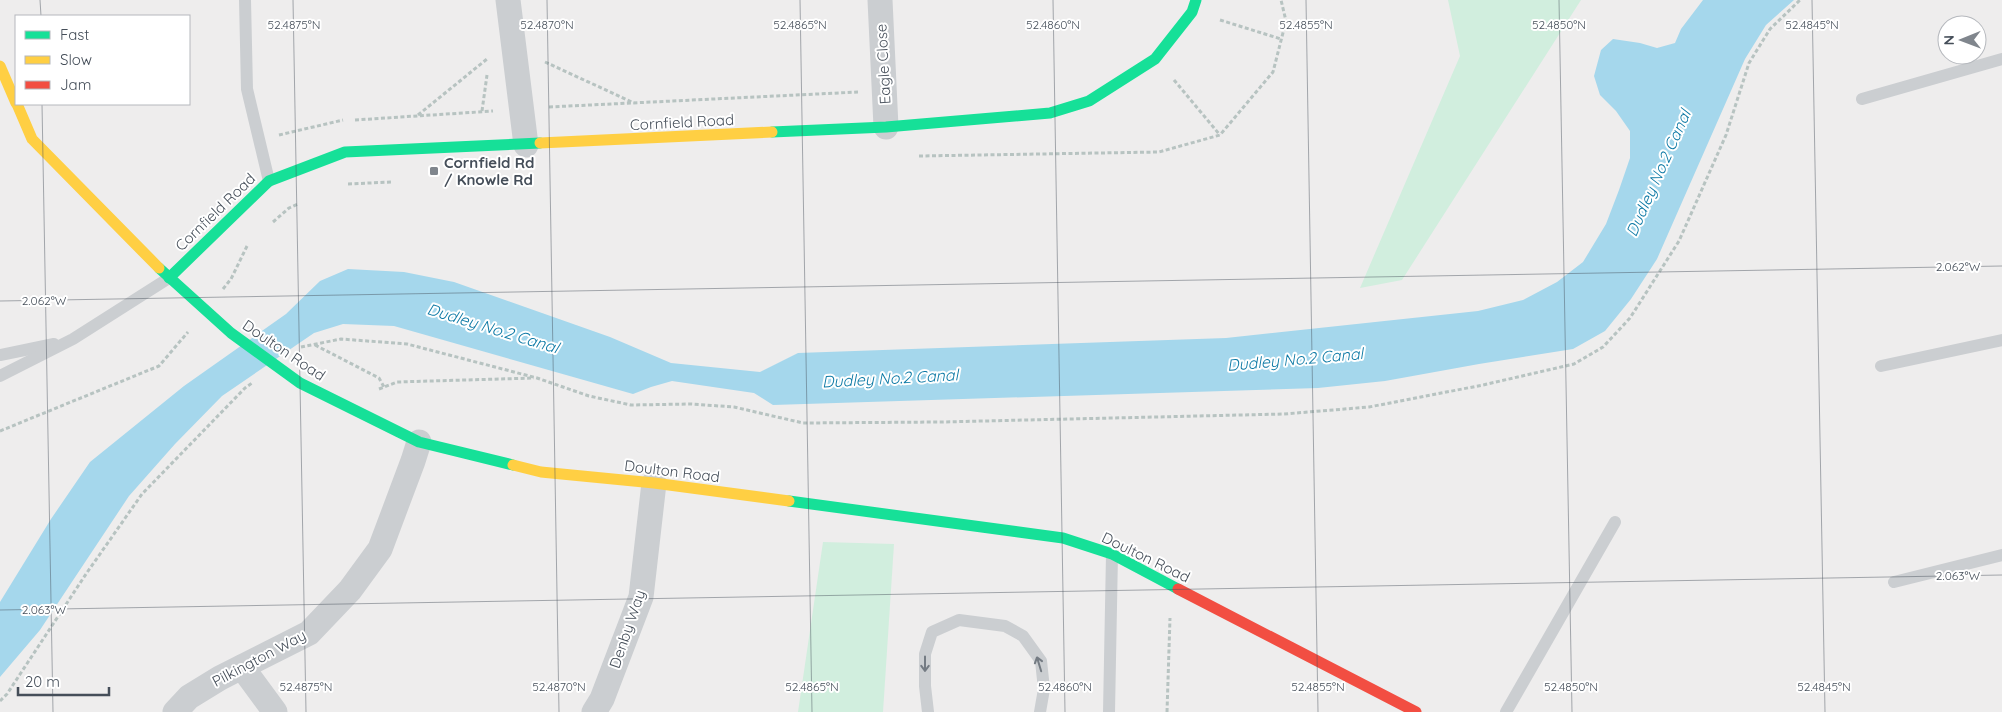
<svg xmlns="http://www.w3.org/2000/svg" width="2002" height="712" viewBox="0 0 2002 712" font-family="Quicksand,sans-serif">
	<rect width="100%" height="100%" fill="#eeeded"/>
	<!-- green -->
	<g fill="#d1eede">
		<polygon points="1448,0 1581,0 1402,280 1360,288 1460,56"/>
		<polygon points="823,542 894,544 883,712 798,712"/>
	</g>
	<!-- water -->
	<polygon fill="#a5d7ec" points="1703,0 1794,0 1766,25 1745,59 1657,259 1631,299 1605,331 1573,349 1479,364 1385,381 1318,388 773,405 754,393 672,381 651,387 633,394 394,326 343,324 314,333 222,396 175,444 129,496 40,630 0,677 0,602 51,519 90,462 184,386 286,314 320,281 348,269 404,272 454,282 610,337 671,363 760,372 798,353 1226,338 1478,311 1523,300 1557,282 1583,262 1606,224 1619,190 1630,158 1630,131 1616,111 1600,95 1594,76 1601,50 1613,39 1640,43 1657,48 1675,43 1681,29"/>
	<g fill="none" stroke-linecap="round" stroke-linejoin="round">
		<!-- path -->
		<g stroke="#b7c3c1" stroke-width="3" stroke-dasharray="4 2.5" stroke-linecap="butt">
			<polyline points="1220,20 1281,39"/>
			<polyline points="545,62 634,103"/>
			<polyline points="1174,80 1220,135"/>
			<polyline points="549,107 858,92"/>
			<polyline points="482,111 487,75"/>
			<polyline points="418,115 487,59"/>
			<polyline points="355,120 493,111"/>
			<polyline points="279,135 343,120"/>
			<polyline points="919,156 1159,152 1220,135 1273,72 1286,21 1281,0"/>
			<polyline points="348,184 391,182"/>
			<polyline points="273,222 289,208 298,204"/>
			<polyline points="223,289 231,279 248,244"/>
			<polyline points="315,345 379,378 384,387"/>
			<polyline points="301,347 341,339 407,344 537,378 589,396 631,405 691,404 734,407 803,423 941,422 1284,414 1369,407 1483,385 1574,364 1603,347 1630,318 1679,241 1726,135 1749,63 1770,29 1800,0"/>
			<polyline points="379,389 397,382 534,378"/>
			<polyline points="0,431 159,366 188,332"/>
			<polyline points="0,701 7,694 86,574 142,494 245,388 252,383"/>
			<polyline points="1167,712 1170,618"/>
		</g>
		<!-- lane -->
		<g stroke="#cbced1" stroke-width="12">
			<polyline points="245,0 247,89 269,181"/>
			<polyline points="1862,99 2002,59"/>
			<polyline points="0,355 54,344"/>
			<polyline points="1881,366 2002,340"/>
			<polyline points="0,376 73,339 169,278"/>
			<polyline points="1894,582 2002,555"/>
			<polyline points="928,712 925,686 925,654 932,632 959,620 1005,626 1023,636 1041,661 1044,689 1040,712"/>
			<polyline points="1109,712 1112,554"/>
			<polyline points="1506,712 1615,522"/>
		</g>
		<!-- street -->
		<g stroke="#cbced1" stroke-width="25">
			<polyline points="508,0 526,145"/>
			<polyline points="880,0 886,127"/>
			<polyline points="242,667 275,712"/>
			<polyline points="175,712 189,697 220,678 309,633 350,590 380,549 413,461 419,442"/>
			<polyline points="594,712 602,699 641,597 654,483"/>
		</g>
		<!-- fast -->
		<g stroke="#16e098" stroke-width="11">
			<polyline points="772,132 886,127 1050,113 1089,101 1155,59 1192,12 1196,0"/>
			<polyline points="159,268 231,333 300,383 419,442 513,465"/>
			<polyline points="169,278 269,181 345,152 540,143"/>
			<polyline points="789,501 1063,538 1112,554 1178,589"/>
		</g>
		<!-- slow -->
		<g stroke="#ffcf43" stroke-width="11">
			<polyline points="0,66 16,103"/>
			<polyline points="17,104 32,139 159,268"/>
			<polyline points="540,143 772,132"/>
			<polyline points="513,465 541,472 654,483 789,501"/>
		</g>
		<!-- jam -->
		<polyline stroke="#f24e42" stroke-width="11" points="1178,589 1416,712"/>
	</g>
	<!-- one-way arrows -->
	<defs><path id="oneway-shaft" d="M-6 0H5M1.5-3L5.5 0L1.5 3" fill="none" stroke-width="1.6" stroke-linecap="round" stroke-linejoin="round" transform="scale(1.25)"/></defs>
	<g stroke="#747b83">
		<use href="#oneway-shaft" transform="translate(925 664) rotate(90)"/>
		<use href="#oneway-shaft" transform="translate(1039 664) rotate(-107)"/>
	</g>
	<!-- ticks -->
	<path fill="none" stroke="#454e59" stroke-width="1" stroke-opacity="0.45" d="M40,0l1,16M293,0l13,712M547,0l12,712M800,0l12,712M1053,0l12,712M1306,0l12,712M1559,0l13,712M1812,0l13,712M42,104l11,608M0,301l2002,-35M0,610l2002,-35"/>
	<!-- markers -->
	<rect fill="#80868d" stroke="#fff" stroke-width="2" x="429" y="166" width="10" height="10" rx="2.5"/>
	<g text-anchor="middle" dominant-baseline="central" stroke-width="4" stroke-linejoin="round" paint-order="stroke">
		<!-- street labels -->
		<g font-size="15" fill="#454e59" stroke="#fff">
			<text transform="translate(883 64) rotate(-93)">Eagle Close</text>
			<text transform="translate(682 122) rotate(-3)">Cornfield Road</text>
			<text transform="translate(215 212) rotate(-44)">Cornfield Road</text>
			<text transform="translate(284 350) rotate(34)">Doulton Road</text>
			<text transform="translate(672 471) rotate(7)">Doulton Road</text>
			<text transform="translate(1146 557) rotate(26)">Doulton Road</text>
			<text transform="translate(627 629) rotate(-71)">Denby Way</text>
			<text transform="translate(259 658) rotate(-28)">Pilkington Way</text>
		</g>
		<!-- poi labels -->
		<g font-size="15" font-weight="bold" fill="#454e59" stroke="#fff" text-anchor="start">
			<text x="444" y="162">Cornfield Rd<tspan x="444" dy="17">/ Knowle Rd</tspan></text>
		</g>
		<!-- water labels -->
		<g font-size="16" font-style="italic" fill="#0c79a5" stroke="#fff">
			<text transform="translate(1658 173) rotate(-66)">Dudley No.2 Canal</text>
			<text transform="translate(493 328) rotate(17)">Dudley No.2 Canal</text>
			<text transform="translate(1295 359) rotate(-5)">Dudley No.2 Canal</text>
			<text transform="translate(890 378) rotate(-3)">Dudley No.2 Canal</text>
		</g>
	</g>
	<g font-size="12" text-anchor="middle" fill="#454e59" stroke="#fff" stroke-width="4" stroke-linejoin="round" paint-order="stroke">
		<text x="294" y="29">52.4875°N</text>
		<text x="547" y="29">52.4870°N</text>
		<text x="800" y="29">52.4865°N</text>
		<text x="1053" y="29">52.4860°N</text>
		<text x="1306" y="29">52.4855°N</text>
		<text x="1559" y="29">52.4850°N</text>
		<text x="1812" y="29">52.4845°N</text>
		<text x="1958" y="271">2.062°W</text>
		<text x="44" y="305">2.062°W</text>
		<text x="1958" y="580">2.063°W</text>
		<text x="44" y="614">2.063°W</text>
		<text x="306" y="691">52.4875°N</text>
		<text x="559" y="691">52.4870°N</text>
		<text x="812" y="691">52.4865°N</text>
		<text x="1065" y="691">52.4860°N</text>
		<text x="1318" y="691">52.4855°N</text>
		<text x="1571" y="691">52.4850°N</text>
		<text x="1824" y="691">52.4845°N</text>
	</g>
	<!-- legend -->
	<rect x="15" y="15" width="175" height="90" fill="#ffffff" stroke="#b5b8bd"/>
	<rect x="25" y="31" width="25" height="8" fill="#16e098" stroke="#b5b8bd"/>
	<text x="60" y="40" font-size="15" fill="#454e59">Fast</text>
	<rect x="25" y="56" width="25" height="8" fill="#ffcf43" stroke="#b5b8bd"/>
	<text x="60" y="65" font-size="15" fill="#454e59">Slow</text>
	<rect x="25" y="81" width="25" height="8" fill="#f24e42" stroke="#b5b8bd"/>
	<text x="60" y="90" font-size="15" fill="#454e59">Jam</text>
	<!-- north arrow -->
	<g transform="translate(1962 40) rotate(269)"><circle r="24" fill="#ffffff" stroke="#b5b8bd"/>
	<path d="M0-4L9 19L0 12L-9 19Z" fill="#80868d"/>
	<text y="-8" font-size="14" font-weight="bold" text-anchor="middle" fill="#454e59">N</text>
	</g>
	<!-- scale -->
	<path d="M18 687v8h91v-8" fill="none" stroke="#454e59" stroke-width="2.5"/>
	<text x="25" y="687" font-size="15" fill="#454e59" stroke="#ffffff" stroke-width="4" paint-order="stroke">20 m</text>
</svg>
